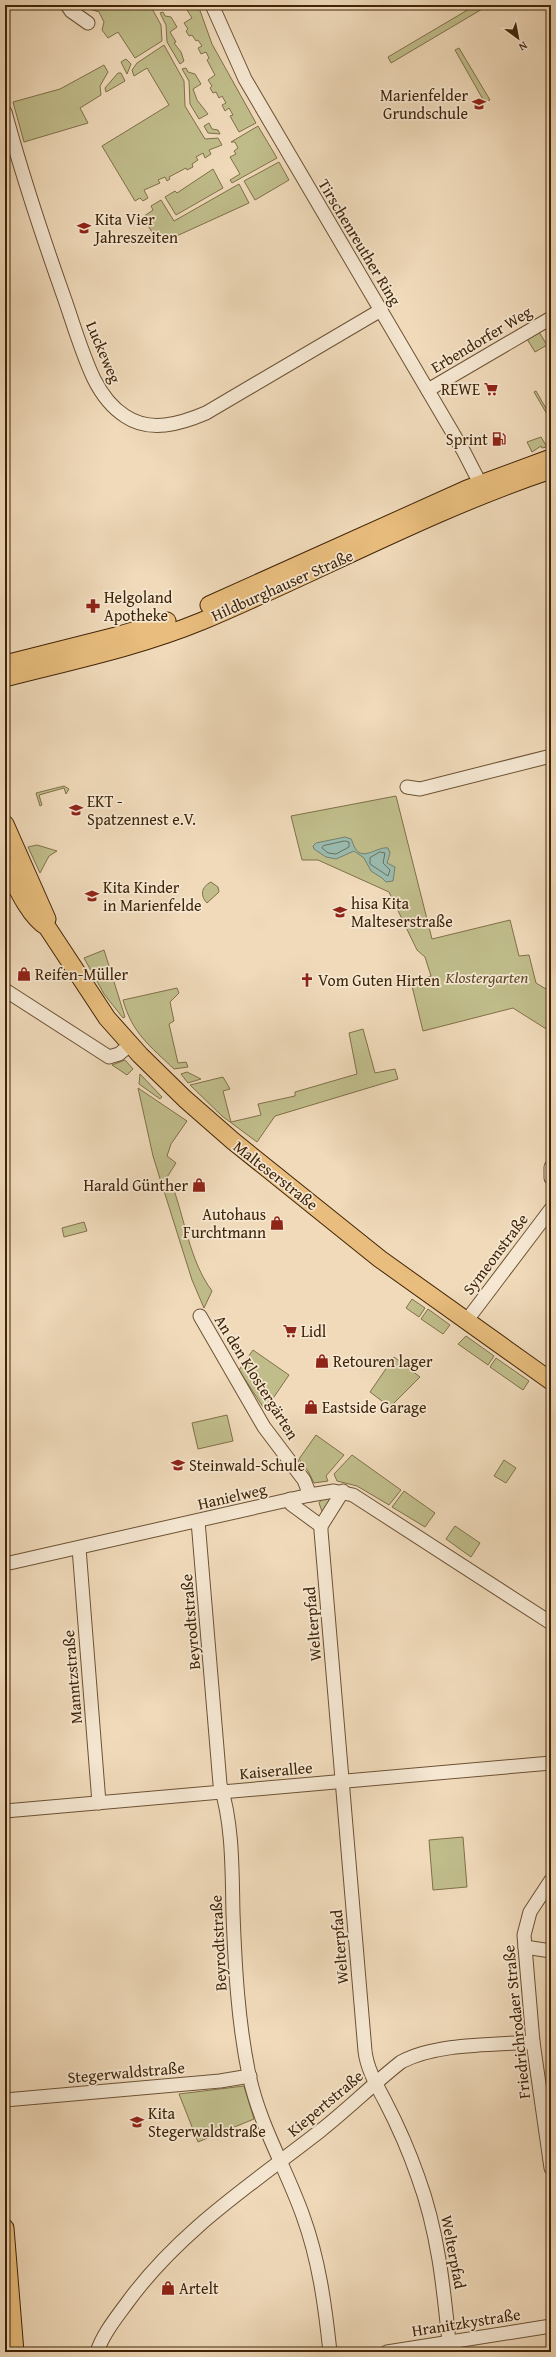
<svg xmlns="http://www.w3.org/2000/svg" width="556" height="2357" viewBox="0 0 556 2357" font-family="'Gentium Book Plus',serif">
	<rect width="100%" height="100%" fill="#f0daba"/>
	<filter id="stains"><feTurbulence type="fractalNoise" baseFrequency=".005" numOctaves="4"/><feColorMatrix values="0 0 0 0 .2 0 0 0 0 .09 0 0 0 0 .02 0 0 0 .5 -.17"/></filter>
	<radialGradient id="worn" r=".72"><stop offset=".6" stop-color="#630" stop-opacity="0"/><stop offset="1" stop-color="#630" stop-opacity=".3"/></radialGradient>
	<!-- green -->
	<g fill="#c0bd8b" stroke="#807049">
		<polygon points="78,5 150,5 161,25 162,41 135,58 118,32 108,38 102,30 104,22 99,12"/>
		<polygon points="184,5 198,5 212,44 256,123 239,132 230,116 233,115 229,108 225,111 222,105 226,103 222,96 219,98 216,92 213,93 210,88 212,86 208,80 215,75 207,60 209,58 206,52 201,54 198,48 202,46 198,40 196,41 192,35 189,36 186,31 188,29 184,23 192,18"/>
		<polygon points="476,5 489,5 391,63 388,57"/>
		<polygon points="163,12 165,16 171,17 177,27 170,32 176,42 174,43 181,52 184,61 180,64 167,42 166,25 160,13"/>
		<polygon points="164,45 184,81 185,106 205,139 218,138 222,145 209,150 211,154 205,158 203,153 196,157 198,160 192,164 193,167 187,170 186,168 169,177 170,179 167,181 165,177 158,180 160,183 144,190 148,198 143,201 140,198 135,201 102,146 169,105 147,68 134,76 132,70 137,63"/>
		<polygon points="459,48 490,100 485,103 455,50"/>
		<polygon points="126,59 131,64 127,74 121,62"/>
		<polygon points="104,65 108,72 100,86 101,95 80,108 88,123 24,142 13,102 60,89"/>
		<polygon points="186,68 188,72 195,74 201,84 193,89 197,100 208,114 199,119 190,104 189,81 182,69"/>
		<polygon points="118,73 121,73 125,81 106,92 105,88"/>
		<polygon points="209,123 212,129 218,130 220,134 208,133 204,126"/>
		<polygon points="258,126 277,158 232,183 230,180 240,174 230,157 236,154 234,151 238,148 235,142 231,142"/>
		<polygon points="279,162 289,180 255,200 244,181"/>
		<polygon points="213,169 223,188 176,215 165,197 175,191 177,193"/>
		<polygon points="239,184 249,203 159,244 143,217 153,210 151,206 161,200 174,221"/>
		<polygon points="539,332 547,345 535,352 527,339"/>
		<polygon points="536,391 551,417 551,421 534,392"/>
		<polygon points="541,437 547,447 542,448 541,446 532,452 527,442"/>
		<polygon points="64,786 69,789 66,794 64,788 39,795 42,805 40,806 36,793"/>
		<polygon points="396,796 432,939 510,920 519,956 529,955 536,983 551,992 551,1032 513,1008 423,1031 411,982 431,976 425,957 417,950 389,892 318,860 302,860 291,816"/>
		<polygon points="37,845 57,851 49,856 40,873 28,847"/>
		<path d="M211,882l7,5 1,5 -12,11c-7,-7 -6,-16 4,-21z"/>
		<polygon points="104,950 125,1017 123,1018 104,994 84,958"/>
		<path d="M177,988l2,5 -9,9 4,19 -5,3 9,39 8,-1 2,5 -14,2c-24,-23 -42,-36 -51,-69z"/>
		<polygon points="363,1029 375,1073 395,1069 398,1079 275,1116 257,1142 222,1116 190,1085 223,1077 230,1089 223,1091 231,1122 261,1115 258,1104 295,1096 295,1092 357,1074 349,1033"/>
		<polygon points="125,1060 133,1069 127,1075 112,1065"/>
		<polygon points="187,1072 201,1079 188,1083 181,1074"/>
		<polygon points="140,1074 162,1097 160,1099 139,1084"/>
		<polygon points="138,1088 187,1121 171,1144 167,1156 176,1163 162,1185 153,1156"/>
		<path d="M171,1182c14,36 18,78 41,109l-8,17 -12,-28 -28,-89z"/>
		<polygon points="84,1222 87,1231 64,1237 62,1228"/>
		<polygon points="412,1299 425,1308 419,1317 406,1308"/>
		<polygon points="428,1309 450,1325 443,1334 421,1319"/>
		<polygon points="466,1336 494,1356 488,1365 458,1344"/>
		<polygon points="253,1350 289,1375 265,1410 239,1370"/>
		<polygon points="394,1357 420,1377 390,1407 370,1392"/>
		<polygon points="496,1358 529,1381 523,1390 490,1367"/>
		<polygon points="227,1415 233,1441 198,1449 192,1423"/>
		<polygon points="316,1435 344,1455 326,1476 328,1481 314,1483 308,1471 299,1459"/>
		<polygon points="352,1455 401,1490 389,1505 357,1486 337,1481 334,1474"/>
		<polygon points="504,1460 516,1468 506,1483 494,1476"/>
		<polygon points="404,1491 435,1513 425,1527 392,1507"/>
		<polygon points="336,1497 324,1517 319,1503 322,1499"/>
		<polygon points="455,1526 480,1543 471,1557 446,1539"/>
		<polygon points="463,1837 467,1887 433,1890 429,1840"/>
		<polygon points="244,2086 254,2119 198,2142 179,2094"/>
	</g>
	<!-- water -->
	<path fill="#9abbaf" stroke="#767f6c" d="M345,837l6,2c2,3 2,6 4,9 8,14 22,-2 33,0l2,5 -3,10 8,4 -2,14 -7,1 -4,-4 -11,-7 -7,-13 -10,-7 -18,8 -10,-2 -12,-8 -1,-3 3,-3z"/>
	<g fill="none" stroke-linecap="round" stroke-linejoin="round">
		<!-- shore -->
		<g stroke="#6d705b" stroke-width="1">
			<polygon points="345,841 349,842 349,847 336,854 328,853 322,848 323,846"/>
			<polygon points="380,852 385,853 383,863 390,870 388,876 370,864 370,858"/>
		</g>
		<defs>
			<g id="minor">
				<polyline points="67,5 71,11 88,23"/>
				<polyline points="212,5 245,79 464,452 484,491"/>
				<path d="M5,112c17,63 38,126 60,188 9,26 17,54 29,79 7,14 17,28 31,37 25,17 55,8 81,-3l175,-103"/>
				<polyline points="428,390 551,318"/>
				<polyline points="407,787 420,789 551,756"/>
				<polyline points="5,990 109,1057 119,1054 130,1045"/>
				<polyline points="551,1167 551,1178"/>
				<polyline points="200,1316 264,1427 304,1480 310,1495"/>
				<polyline points="467,1320 551,1209"/>
				<path d="M343,1491l-22,35v5l44,520c2,18 12,35 20,50 13,25 24,50 33,76 21,57 26,115 32,175"/>
				<polyline points="290,1499 291,1504 321,1526"/>
				<path d="M198,1521l22,263c13,40 12,87 13,129 2,54 5,109 16,162 11,51 37,93 54,141 16,44 22,89 27,136"/>
				<polyline points="79,1548 99,1803"/>
				<polyline points="5,1564 310,1495 334,1491 353,1495 551,1623"/>
				<polyline points="5,1811 551,1763"/>
				<polyline points="551,1880 530,1912 524,1935 533,2042 551,2168"/>
				<polyline points="525,1947 551,1951"/>
				<polyline points="5,2100 220,2081 250,2076"/>
				<path d="M97,2352c6,-18 19,-34 30,-49 52,-72 125,-119 193,-172 28,-22 53,-47 81,-69 35,-19 92,-17 132,-20"/>
				<polyline points="387,2352 551,2326"/>
			</g>
			<g id="major">
				<polyline points="209,605 467,489 551,458"/>
				<polyline points="5,664 116,636 167,621"/>
				<path d="M5,678c66,-17 134,-31 197,-57 117,-49 229,-111 349,-151"/>
				<polyline points="5,824 47,919"/>
				<path d="M5,864c9,18 24,53 42,63l60,91 33,37 45,44 48,42 147,118 171,122"/>
				<polyline points="5,2228 15,2352"/>
			</g>
		</defs>
		<!-- minor casing -->
		<use href="#minor" stroke="#6c5234" stroke-width="15"/>
		<!-- major casing -->
		<use href="#major" stroke="#402407" stroke-width="19"/>
		<!-- minor -->
		<use href="#minor" stroke="#f5e7d2" stroke-width="13"/>
		<!-- major -->
		<use href="#major" stroke="#e8bd7d" stroke-width="17"/>
	</g>
	<!-- icons -->
	<defs>
		<symbol id="school-bare" viewBox="-9 -9 18 18"><path d="M0-5L7-2L0 1L-7-2ZM-4 1L0 2.5L4 1V4Q0 6-4 4Z" fill="#8f2418" stroke="#f5e7d2" stroke-width="2.5" paint-order="stroke"/></symbol>
		<symbol id="supermarket-bare" viewBox="-9 -9 18 18"><path d="M-6-5.5h2.5l.6 2H6L4.5 2H-2.5L-4.4-4H-6ZM-1.5 3.2a1.3 1.3 0 1 0 .1 0ZM3 3.2a1.3 1.3 0 1 0 .1 0Z" fill="#8f2418" stroke="#f5e7d2" stroke-width="2.5" paint-order="stroke"/></symbol>
		<symbol id="fuel-bare" viewBox="-9 -9 18 18"><path d="M-5.5-6h7V0h2V4h1.3V-2.5L3-4.5l.8-.8L6-3V5H2.5V1h-1V6h-7ZM-4.2-4.7v3.2H.2V-4.7Z" fill="#8f2418" stroke="#f5e7d2" stroke-width="2.5" paint-order="stroke"/></symbol>
		<symbol id="pharmacy-bare" viewBox="-9 -9 18 18"><path d="M-2-6h4v4h4v4h-4v4h-4v-4h-4v-4h4Z" fill="#8f2418" stroke="#f5e7d2" stroke-width="2.5" paint-order="stroke"/></symbol>
		<symbol id="shop-bare" viewBox="-9 -9 18 18"><path d="M-5-2.5h2.3a2.7 3.5 0 0 1 5.4 0H5L5.5 6h-11ZM-1.5-2.5h3a1.5 2.3 0 0 0-3 0Z" fill="#8f2418" stroke="#f5e7d2" stroke-width="2.5" paint-order="stroke"/></symbol>
		<symbol id="church-bare" viewBox="-9 -9 18 18"><path d="M-1.2-6h2.4v3.5h3.3v2.4h-3.3V6h-2.4V-.1h-3.3v-2.4h3.3Z" fill="#8f2418" stroke="#f5e7d2" stroke-width="2.5" paint-order="stroke"/></symbol>
	</defs>
	<g fill-rule="evenodd">
		<use href="#school-bare" x="469" y="94" width="20" height="20"/>
		<use href="#school-bare" x="74" y="218" width="20" height="20"/>
		<use href="#supermarket-bare" x="481" y="379" width="20" height="20"/>
		<use href="#fuel-bare" x="489" y="429" width="20" height="20"/>
		<use href="#pharmacy-bare" x="83" y="596" width="20" height="20"/>
		<use href="#school-bare" x="66" y="800" width="20" height="20"/>
		<use href="#school-bare" x="82" y="886" width="20" height="20"/>
		<use href="#school-bare" x="330" y="902" width="20" height="20"/>
		<use href="#shop-bare" x="14" y="964" width="20" height="20"/>
		<use href="#church-bare" x="297" y="970" width="20" height="20"/>
		<use href="#shop-bare" x="189" y="1175" width="20" height="20"/>
		<use href="#shop-bare" x="267" y="1213" width="20" height="20"/>
		<use href="#supermarket-bare" x="280" y="1321" width="20" height="20"/>
		<use href="#shop-bare" x="312" y="1351" width="20" height="20"/>
		<use href="#shop-bare" x="301" y="1397" width="20" height="20"/>
		<use href="#school-bare" x="168" y="1455" width="20" height="20"/>
		<use href="#school-bare" x="127" y="2112" width="20" height="20"/>
		<use href="#shop-bare" x="158" y="2278" width="20" height="20"/>
	</g>
	<g text-anchor="middle" dominant-baseline="central" stroke-width="3.5" stroke-linejoin="round" paint-order="stroke">
		<!-- poi labels -->
		<g font-size="16" fill="#402407" stroke="#f5e7d2" text-anchor="start">
			<text x="468" y="95" text-anchor="end">Marienfelder<tspan x="468" dy="18">Grundschule</tspan></text>
			<text x="95" y="219">Kita Vier<tspan x="95" dy="18">Jahreszeiten</tspan></text>
			<text x="480" y="389" text-anchor="end">REWE</text>
			<text x="488" y="439" text-anchor="end">Sprint</text>
			<text x="104" y="597">Helgoland<tspan x="104" dy="18">Apotheke</tspan></text>
			<text x="87" y="801">EKT -<tspan x="87" dy="18">Spatzennest e.V.</tspan></text>
			<text x="103" y="887">Kita Kinder<tspan x="103" dy="18">in Marienfelde</tspan></text>
			<text x="351" y="903">hisa Kita<tspan x="351" dy="18">Malteserstraße</tspan></text>
			<text x="35" y="974">Reifen-Müller</text>
			<text x="318" y="980">Vom Guten Hirten</text>
			<text x="188" y="1185" text-anchor="end">Harald Günther</text>
			<text x="266" y="1214" text-anchor="end">Autohaus<tspan x="266" dy="18">Furchtmann</tspan></text>
			<text x="301" y="1331">Lidl</text>
			<text x="333" y="1361">Retouren lager</text>
			<text x="322" y="1407">Eastside Garage</text>
			<text x="189" y="1465">Steinwald-Schule</text>
			<text x="148" y="2113">Kita<tspan x="148" dy="18">Stegerwaldstraße</tspan></text>
			<text x="179" y="2288">Artelt</text>
		</g>
		<!-- street labels -->
		<g font-size="16" fill="#402407" stroke="#f5e7d2">
			<text transform="translate(360 242) rotate(59)">Tirschenreuther Ring</text>
			<text transform="translate(481 339) rotate(-31)">Erbendorfer Weg</text>
			<text transform="translate(104 352) rotate(67)">Luckeweg</text>
			<text transform="translate(282 585) rotate(-24)">Hildburghauser Straße</text>
			<text transform="translate(276 1175) rotate(38)">Malteserstraße</text>
			<text transform="translate(495 1254) rotate(-53)">Symeonstraße</text>
			<text transform="translate(257 1377) rotate(58)">An den Klostergärten</text>
			<text transform="translate(232 1496) rotate(-13)">Hanielweg</text>
			<text transform="translate(190 1622) rotate(-95)">Beyrodtstraße</text>
			<text transform="translate(312 1624) rotate(-95)">Welterpfad</text>
			<text transform="translate(72 1677) rotate(-95)">Manntzstraße</text>
			<text transform="translate(276 1770) rotate(-5)">Kaiserallee</text>
			<text transform="translate(218 1943) rotate(-93)">Beyrodtstraße</text>
			<text transform="translate(339 1947) rotate(-95)">Welterpfad</text>
			<text transform="translate(516 2022) rotate(-96)">Friedrichrodaer Straße</text>
			<text transform="translate(126 2072) rotate(-5)">Stegerwaldstraße</text>
			<text transform="translate(325 2103) rotate(-40)">Kiepertstraße</text>
			<text transform="translate(454 2252) rotate(79)">Welterpfad</text>
			<text transform="translate(466 2322) rotate(-9)">Hranitzkystraße</text>
		</g>
		<!-- park labels -->
		<g font-size="16" font-style="italic" fill="#604a28" stroke="#f5e7d2">
			<text x="487" y="977">Klostergarten</text>
		</g>
	</g>
	<!-- margin -->
	<rect width="556" height="2357" fill="none" stroke="#f0daba" stroke-width="20"/>
	<rect x="6" y="6" width="544" height="2345" fill="none" stroke="#402407" stroke-width="2"/>
	<rect x="10" y="10" width="536" height="2337" fill="none" stroke="#402407"/>
	<!-- north arrow -->
	<g transform="translate(518 38) rotate(148)" stroke="#f5e7d2" stroke-width="3" paint-order="stroke">
	<path d="M0-3L7 15L0 10L-7 15Z" fill="#402407"/>
	<text y="-6" font-size="11" font-weight="bold" text-anchor="middle" fill="#402407">N</text>
	</g>
	<rect width="100%" height="100%" filter="url(#stains)"/>
	<rect width="100%" height="100%" fill="url(#worn)"/>
</svg>
